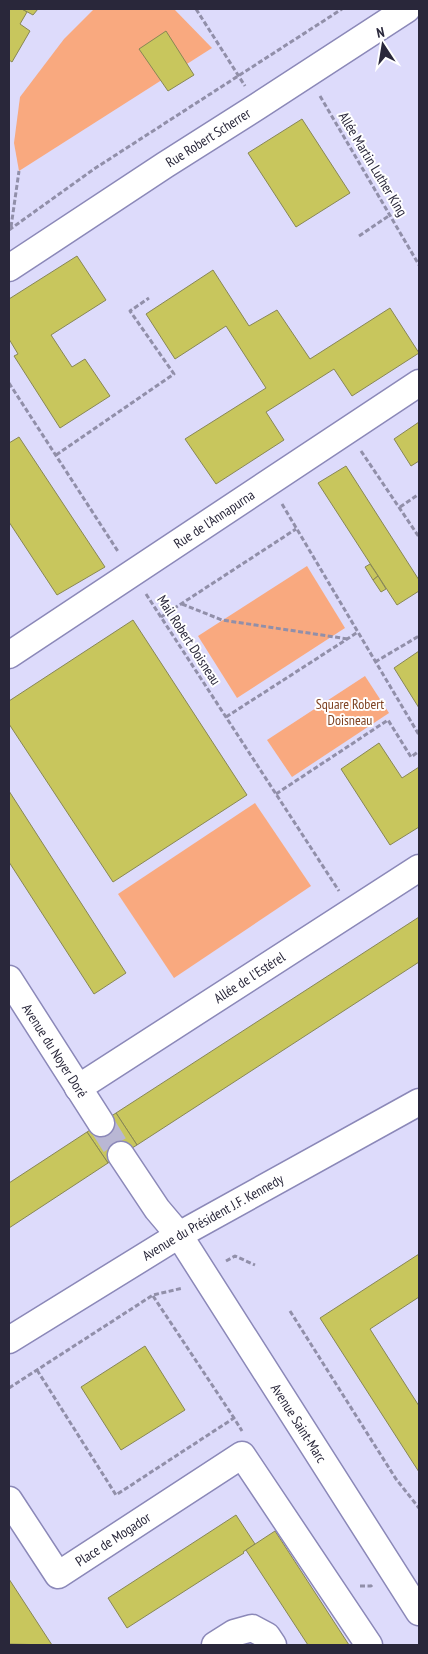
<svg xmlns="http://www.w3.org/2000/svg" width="428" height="1654" viewBox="0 0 428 1654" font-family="'PT Sans Narrow',sans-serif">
	<rect width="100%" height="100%" fill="#dddbfb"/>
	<!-- green -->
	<g fill="#f9a97f">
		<polygon points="94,9 174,9 212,48 19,171 14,143 20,97 64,39"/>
		<polygon points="307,566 345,628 237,698 198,636"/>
		<polygon points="365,676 389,713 292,777 267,740"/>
		<polygon points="255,803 311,886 174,978 118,894"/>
	</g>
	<!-- building -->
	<g fill="#c8c65d" stroke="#888754">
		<polygon points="9,9 22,9 27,12 20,24 30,31 12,62 9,60"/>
		<polygon points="22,9 38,9 33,15"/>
		<polygon points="166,31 194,75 168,91 139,49"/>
		<polygon points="302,119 350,193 296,227 248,153"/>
		<polygon points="77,256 106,300 51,335 72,367 85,359 110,396 60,428 14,356 18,354 9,339 9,299"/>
		<polygon points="213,270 249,326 277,310 310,359 390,308 419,353 352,396 334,369 266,412 284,440 216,484 185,439 266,388 226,326 175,359 146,314"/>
		<polygon points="419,422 419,461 411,466 394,439"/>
		<polygon points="19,437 105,567 57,595 9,522 9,443"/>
		<polygon points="346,466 419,580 419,591 397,605 318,483"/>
		<polygon points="370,564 378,576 373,580 365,567"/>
		<polygon points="378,576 386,589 381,592 373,580"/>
		<polygon points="133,620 247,795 113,882 9,724 9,701"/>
		<polygon points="419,651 419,708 394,668"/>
		<polygon points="379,743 402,778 419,767 419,827 390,845 341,769"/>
		<polygon points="9,791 126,973 94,994 9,862"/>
		<polygon points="419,917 419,962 137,1145 116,1113"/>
		<polygon points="116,1113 137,1145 108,1163 87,1132"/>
		<polygon points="87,1132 108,1163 9,1228 9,1183"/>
		<polygon points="419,1254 419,1297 370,1329 419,1406 419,1472 320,1318"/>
		<polygon points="145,1346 185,1410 121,1450 81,1387"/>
		<polygon points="236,1515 255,1544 243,1552 244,1553 127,1628 108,1598"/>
		<polygon points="275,1531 349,1645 308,1645 246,1550"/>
		<polygon points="9,1579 52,1645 9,1644"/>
	</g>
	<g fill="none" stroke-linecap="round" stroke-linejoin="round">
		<!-- minor-tunnel -->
		<polyline stroke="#b9b7d4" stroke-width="26" stroke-dasharray="26 13" stroke-linecap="butt" points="101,1123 121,1155"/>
		<defs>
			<g id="minor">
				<path id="s1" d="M9,268l156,-103 93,-59 149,-97"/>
				<path id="s2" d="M9,655l410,-272"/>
				<path id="s3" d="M9,979l92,144"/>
				<path id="s4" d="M78,1088l341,-220"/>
				<path id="s5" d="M121,1155l36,54 22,26 240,377"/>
				<path id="s6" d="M9,1340l170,-105 240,-133"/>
				<path id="s7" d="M9,1500l49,75 184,-120 127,190"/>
				<polyline points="215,1645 234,1633 252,1628 267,1636 273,1645"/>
			</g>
		</defs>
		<!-- minor casing -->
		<use href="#minor" stroke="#8b88b8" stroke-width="29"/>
		<!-- path -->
		<g stroke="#918fa9" stroke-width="3" stroke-dasharray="5 2.5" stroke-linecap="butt">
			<polyline points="196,9 245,86"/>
			<polyline points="320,96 419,265"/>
			<polyline points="11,227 19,171"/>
			<polyline points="9,230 94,169 342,9"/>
			<polyline points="359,236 390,215"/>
			<polyline points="9,383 119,553"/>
			<polyline points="361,451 419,537"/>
			<polyline points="56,455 174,374 130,311 149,298"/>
			<polyline points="282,504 419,735"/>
			<polyline points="400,507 419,494"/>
			<polyline points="146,594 339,891"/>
			<polyline points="182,604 222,620 348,639"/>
			<polyline points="161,617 296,529"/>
			<polyline points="375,662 419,636"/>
			<polyline points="226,717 358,632"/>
			<polyline points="276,794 388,720 411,757 419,751"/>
			<polyline points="226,1261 235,1256 255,1265"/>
			<polyline points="153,1296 234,1418"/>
			<polyline points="290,1311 396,1479 419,1508"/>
			<polyline points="37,1370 116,1495 234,1418 242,1431"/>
			<polyline points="9,1388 153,1295 183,1288"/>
			<polyline points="360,1586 371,1586 373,1584"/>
		</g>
		<!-- minor -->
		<use href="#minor" stroke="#fff" stroke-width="26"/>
	</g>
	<g text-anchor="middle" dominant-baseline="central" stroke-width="4" stroke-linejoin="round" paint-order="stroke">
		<!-- street labels -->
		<g font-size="14" fill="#29273a" stroke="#fff">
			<text stroke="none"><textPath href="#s1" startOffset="238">Rue Robert Scherrer</textPath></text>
			<text transform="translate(373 164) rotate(59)">Allée Martin Luther King</text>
			<text stroke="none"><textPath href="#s2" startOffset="246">Rue de l'Annapurna</textPath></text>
			<text transform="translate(189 640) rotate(57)">Mail Robert Doisneau</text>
			<text stroke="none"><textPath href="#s4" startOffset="204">Allée de l'Estérel</textPath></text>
			<text stroke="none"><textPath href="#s3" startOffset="85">Avenue du Noyer Doré</textPath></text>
			<text stroke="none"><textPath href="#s6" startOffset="238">Avenue du Président J.F. Kennedy</textPath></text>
			<text stroke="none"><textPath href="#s5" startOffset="322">Avenue Saint-Marc</textPath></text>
			<text stroke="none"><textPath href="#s7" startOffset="155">Place de Mogador</textPath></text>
		</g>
		<!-- park labels -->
		<g font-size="14" fill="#7e4221" stroke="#fff">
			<text x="350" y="704">Square Robert<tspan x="350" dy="16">Doisneau</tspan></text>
		</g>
	</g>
	<!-- border -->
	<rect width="428" height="1654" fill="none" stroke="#29273a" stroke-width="20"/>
	<!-- north arrow -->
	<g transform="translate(383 45) rotate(348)" stroke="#ffffff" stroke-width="4" paint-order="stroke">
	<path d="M0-4L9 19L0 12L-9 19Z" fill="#29273a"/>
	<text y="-8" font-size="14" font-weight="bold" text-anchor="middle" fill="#29273a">N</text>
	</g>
</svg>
